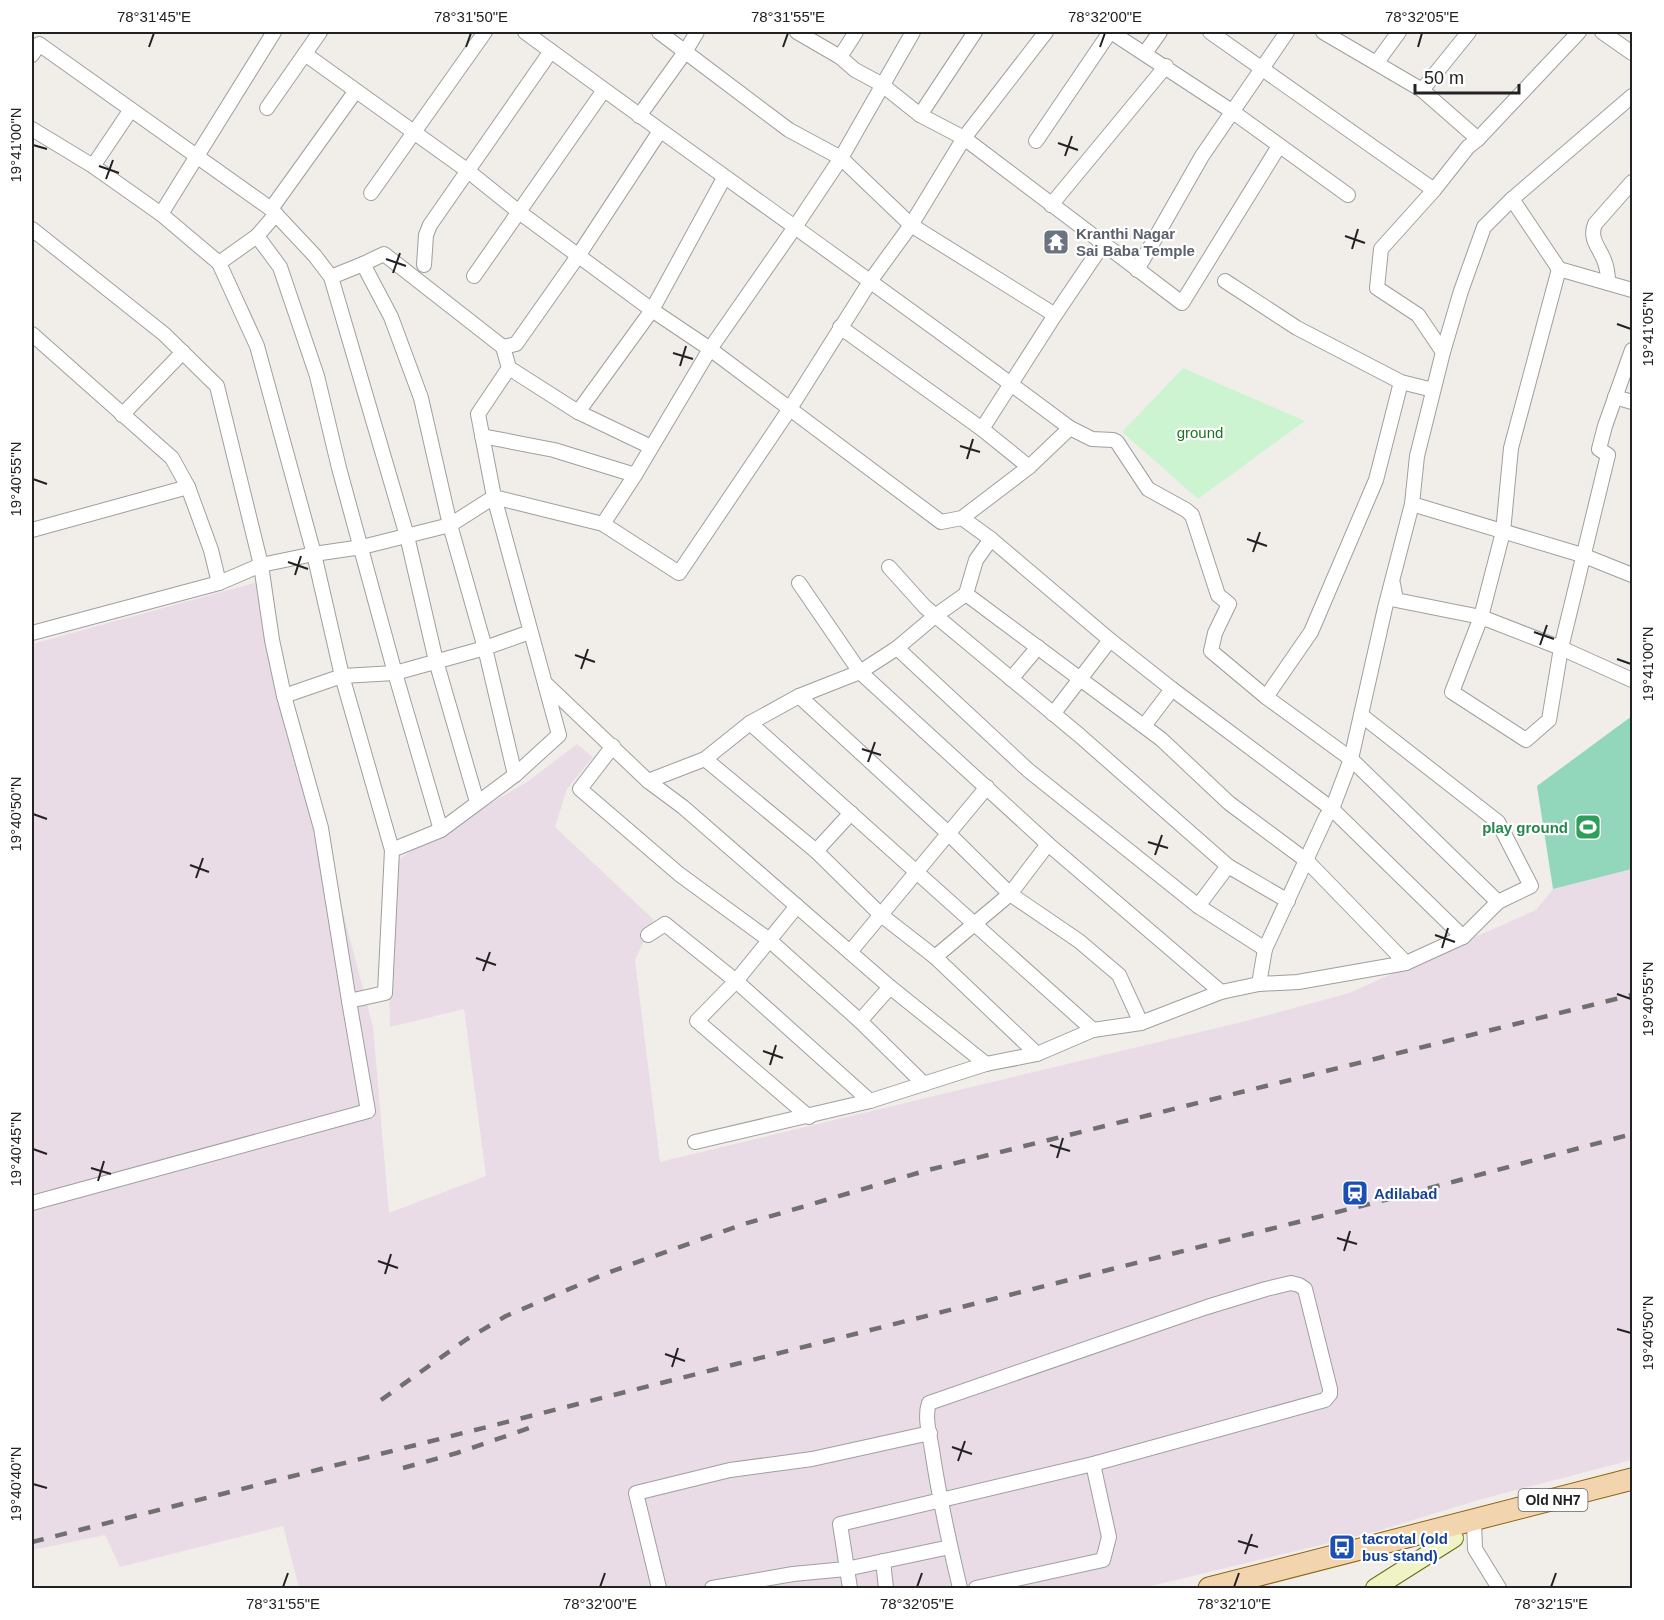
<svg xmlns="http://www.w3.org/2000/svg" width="1664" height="1620" viewBox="0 0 1664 1620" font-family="Helvetica,sans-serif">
	<rect width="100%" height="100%" fill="#f1eeea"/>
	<!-- industrial -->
	<polygon fill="#e9dce6" points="258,582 286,694 373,1027 389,1213 486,1176 464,1009 390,1027 387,869 417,846 527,782 577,744 593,757 567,789 555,827 654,920 635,960 660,1162 1246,1021 1349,993 1536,910 1553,889 1632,869 1632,1460 1482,1499 1374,1532 1143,1588 299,1588 283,1526 120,1567 105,1535 32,1550 32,644"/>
	<!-- park -->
	<polygon fill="#cdf4d1" points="1183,368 1305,421 1198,499 1122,432"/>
	<!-- pitch -->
	<polygon fill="#92d6bc" points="1632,716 1632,869 1553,889 1537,786"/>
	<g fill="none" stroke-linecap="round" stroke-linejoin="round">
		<defs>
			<g id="minor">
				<path d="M525,32c181,133 365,261 545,396l22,11 21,1 4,2 31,47 38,21 6,5 26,80 11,9 -14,29 -4,18 55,46 85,62 147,143"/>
				<polyline points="659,32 789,130 841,158 911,225 1055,315"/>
				<polyline points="797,32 840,57 855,70 881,84 920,115 964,138 1182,303 1279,146"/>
				<polyline points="1111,32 1233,112 1348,195"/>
				<polyline points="1210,32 1434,190"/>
				<polyline points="1323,32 1422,90 1478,139"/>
				<polyline points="1602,32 1632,53"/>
				<polyline points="1145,53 1160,32"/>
				<polyline points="305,54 468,171 519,212 652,310 710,349 941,522 962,518 991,539 1110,640 1172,689 1332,809 1463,937"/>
				<polyline points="32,55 39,44 271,209 315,256 331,277 407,536 436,661 477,802"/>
				<polyline points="840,57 856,32"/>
				<polyline points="1377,62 1399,32"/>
				<polyline points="1422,90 1469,32"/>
				<polyline points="267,108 320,32"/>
				<polyline points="920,115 975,32"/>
				<polyline points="639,116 685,52 697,32"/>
				<polyline points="32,129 93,166 161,214 219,263 257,346 314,554 342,676 392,850"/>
				<polyline points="660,131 578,256 516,344 503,347 509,368 478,414 494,497 603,524 679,573 789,410 871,280 911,225 964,138 1046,32"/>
				<polyline points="1036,141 1110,32"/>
				<polyline points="93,166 130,111"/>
				<polyline points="371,193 485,32"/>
				<polyline points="1512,199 1559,269 1632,290"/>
				<polyline points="1051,205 1166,66"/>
				<polyline points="271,209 355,92"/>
				<polyline points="161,214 274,32"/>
				<polyline points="32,229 164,334 217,386 261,565 272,640 284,696 321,828 349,1001 385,993 392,850 441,830 515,775 559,735 494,497 450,525 362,547 314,554 261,565 219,583 32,633"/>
				<polyline points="257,236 280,267 317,376 339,468 395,673 441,830"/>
				<polyline points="219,263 257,236 276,214"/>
				<polyline points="363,264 384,254 503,347"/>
				<polyline points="424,265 426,235 430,225 551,51"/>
				<polyline points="1559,269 1511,448 1503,532 1481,617 1452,692 1526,740 1549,720 1561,648 1608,455 1599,449 1605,426 1632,350"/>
				<polyline points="1137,270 1202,156 1287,32"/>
				<polyline points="474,276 604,90"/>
				<polyline points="331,277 363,264 391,317 421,398 450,525 485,648 515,775"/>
				<polyline points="1225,281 1297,328 1401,382 1433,390"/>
				<path d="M1608,283c0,-8 -1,-16 -4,-23 -5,-13 -15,-21 -9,-36l37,-42"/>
				<polyline points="840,327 982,429 1029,467"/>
				<polyline points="32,334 172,458 188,487 211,550 219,583"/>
				<polyline points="1443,352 1461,291 1484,227 1512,199 1632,96"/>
				<polyline points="509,368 578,412 652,310 724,178"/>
				<polyline points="1615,397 1632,402"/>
				<polyline points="578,412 651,447"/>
				<polyline points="122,415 183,352"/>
				<polyline points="982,429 1055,315 1103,244"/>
				<polyline points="482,436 554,450 635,475"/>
				<polyline points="1412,504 1582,555 1632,575"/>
				<polyline points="962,518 1029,467 1070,428"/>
				<polyline points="603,524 635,475 710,349 795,227 841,158 913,32"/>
				<polyline points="32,530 188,487"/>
				<polyline points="991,539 976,560 966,594 1161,739 1229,803 1307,861 1406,963"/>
				<polyline points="889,567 925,607 1079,735 1228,866 1288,901"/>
				<polyline points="799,583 860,672 1048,844 1221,992"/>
				<polyline points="1393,584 1396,600 1481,617 1561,648 1632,680"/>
				<polyline points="897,648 1028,770 1198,906 1265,949"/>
				<polyline points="1011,679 1038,647"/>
				<polyline points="545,683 648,781 683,807 890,987 986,1064"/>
				<polyline points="284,696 342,676 395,673 485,648 530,632"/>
				<polyline points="799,696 948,833 1010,894 1079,941 1119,975 1141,1023"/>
				<polyline points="1266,697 1311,632 1376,480 1401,382"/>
				<polyline points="1053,714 1110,640"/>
				<polyline points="750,723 1093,1030"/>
				<polyline points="1144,726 1172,689"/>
				<polyline points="613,746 580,789 679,874 768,939 860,1021 924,1084"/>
				<polyline points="705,759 816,851 881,915 935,957 1037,1054"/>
				<polyline points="648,781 705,759 750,723 799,696 860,672 897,648 935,616 966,594"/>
				<polyline points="816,851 851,813"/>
				<polyline points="797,906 736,981 697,1021 809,1117"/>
				<polyline points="1198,906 1228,866"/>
				<polyline points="648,935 665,924 736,981 870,1101"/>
				<polyline points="850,952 987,787"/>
				<polyline points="935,957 1010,894 1048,844"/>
				<polyline points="1259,984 1265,949 1326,817 1332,809 1351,759 1385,608 1412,504 1417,456 1443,352 1418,315 1377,288 1381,249 1434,190 1468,147 1478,139 1579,32"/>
				<polyline points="860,1021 890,987"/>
				<polyline points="695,1142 870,1101 986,1064 1037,1054 1093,1030 1141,1023 1221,992 1259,984 1298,982 1406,963 1463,937 1498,902 1531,886 1498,822 1361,715"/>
				<polyline points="32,1203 368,1111 349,1001"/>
				<polyline points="1474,1520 1475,1549 1499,1588"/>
				<polyline points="883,1561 886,1588"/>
				<polyline points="659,1588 636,1493 730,1470 812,1459 930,1433"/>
				<polyline points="712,1588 793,1574 846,1569 950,1547"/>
				<path d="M850,1588l-10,-64 253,-60 232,-64 5,-6v-5l-25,-100 -6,-4 -8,-2 -25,6 -59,18 -278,96c-5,14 1,33 3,47 7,47 17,92 28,138"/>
				<polyline points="976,1588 1103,1560 1109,1537 1093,1464"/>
			</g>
			<polyline id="secondary" points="1375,1588 1454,1538"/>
			<polyline id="primary" points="1209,1588 1632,1479"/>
		</defs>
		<!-- minor casing -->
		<use href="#minor" stroke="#9f9f9f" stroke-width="16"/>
		<!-- secondary casing -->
		<use href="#secondary" stroke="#646e13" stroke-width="20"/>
		<!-- primary casing -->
		<use href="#primary" stroke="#8d6513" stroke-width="23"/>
		<!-- minor -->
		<use href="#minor" stroke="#fff" stroke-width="14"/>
		<!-- secondary -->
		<use href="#secondary" stroke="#f0f3c5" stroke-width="18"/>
		<!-- primary -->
		<use href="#primary" stroke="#f2d5ae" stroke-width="21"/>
		<!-- rail -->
		<g stroke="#707070" stroke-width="4.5" stroke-dasharray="12 12" stroke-linecap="butt">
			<polyline points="381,1400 467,1339 506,1316 607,1273 744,1224 928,1170 1632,995"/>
			<polyline points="403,1468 457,1453 535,1426"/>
			<polyline points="32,1542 1385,1200 1632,1134"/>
		</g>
	</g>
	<!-- ticks -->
	<path fill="none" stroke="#222" stroke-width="2" d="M149,47l5,-14M466,47l5,-14M783,47l5,-14M1100,47l5,-14M1418,47l4,-14M1058,143l20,7M33,145l14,4M1065,156l7,-20M99,166l20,7M106,179l7,-19M1345,236l20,7M1352,249l6,-20M386,259l20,7M393,273l7,-20M1617,324l14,5M673,353l20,6M680,366l6,-20M960,446l20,6M967,459l6,-20M33,479l14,5M1247,539l20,7M1253,552l7,-20M288,562l20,7M295,575l6,-19M1534,632l20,7M1540,645l7,-20M575,655l20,7M1617,659l14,5M581,669l7,-20M862,749l19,6M868,762l7,-20M33,814l14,5M1148,842l20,6M1155,855l7,-20M190,865l19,7M196,878l7,-20M1435,935l20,7M1442,948l6,-20M476,958l20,7M483,971l7,-19M1617,994l14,5M763,1051l20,7M770,1065l6,-20M1050,1145l20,6M33,1149l14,5M1057,1158l6,-20M91,1168l20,6M98,1181l6,-20M1337,1238l20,6M1344,1251l6,-20M378,1261l20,7M385,1274l6,-20M1617,1329l14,4M665,1354l20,7M672,1367l6,-19M952,1447l20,7M958,1461l7,-20M33,1484l14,4M1238,1541l20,6M1245,1554l7,-20M283,1587l5,-14M600,1587l5,-14M917,1587l5,-14M1234,1587l5,-14M1551,1587l5,-14"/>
	<!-- icons -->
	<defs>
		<symbol id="temple-square" viewBox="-11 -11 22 22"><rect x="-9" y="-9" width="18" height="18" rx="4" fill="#6b7280" stroke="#fff"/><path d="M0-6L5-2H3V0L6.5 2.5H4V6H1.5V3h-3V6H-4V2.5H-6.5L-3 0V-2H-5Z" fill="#fff"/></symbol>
		<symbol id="stadium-square" viewBox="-11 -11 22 22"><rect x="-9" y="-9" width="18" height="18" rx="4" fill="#2e9e5b" stroke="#fff"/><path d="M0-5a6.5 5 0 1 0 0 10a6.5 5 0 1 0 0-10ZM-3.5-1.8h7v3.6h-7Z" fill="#fff"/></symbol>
		<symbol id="station-square" viewBox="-11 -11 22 22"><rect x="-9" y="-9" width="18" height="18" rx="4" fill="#1a4fb4" stroke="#fff"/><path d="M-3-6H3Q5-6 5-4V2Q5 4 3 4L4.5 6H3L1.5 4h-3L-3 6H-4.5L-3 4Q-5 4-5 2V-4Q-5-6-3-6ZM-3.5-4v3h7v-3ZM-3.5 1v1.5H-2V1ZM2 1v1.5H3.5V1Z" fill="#fff"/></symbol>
		<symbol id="bus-square" viewBox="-11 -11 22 22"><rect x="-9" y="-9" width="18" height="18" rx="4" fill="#1a4fb4" stroke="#fff"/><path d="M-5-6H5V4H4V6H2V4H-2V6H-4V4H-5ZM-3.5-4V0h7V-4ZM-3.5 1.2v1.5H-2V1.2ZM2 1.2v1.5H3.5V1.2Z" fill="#fff"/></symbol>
	</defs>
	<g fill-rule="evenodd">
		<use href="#temple-square" x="1041" y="227" width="30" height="30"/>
		<use href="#stadium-square" x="1573" y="812" width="30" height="30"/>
		<use href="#station-square" x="1340" y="1178" width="30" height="30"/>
		<use href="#bus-square" x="1327" y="1532" width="30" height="30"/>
	</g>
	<g text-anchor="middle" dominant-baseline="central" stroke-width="4.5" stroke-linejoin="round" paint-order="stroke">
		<!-- shield labels -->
		<rect fill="#fff" stroke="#646464" stroke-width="1.5" x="1518.5" y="1489" width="69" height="22" rx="4.5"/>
		<g font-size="14" font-weight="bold" fill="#222">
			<text x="1553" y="1500">Old NH7</text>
		</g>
		<!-- worship labels -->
		<g font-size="15" font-weight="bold" fill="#5b616d" stroke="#fff" text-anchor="start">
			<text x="1076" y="233">Kranthi Nagar<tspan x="1076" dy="17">Sai Baba Temple</tspan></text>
		</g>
		<!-- park labels -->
		<g font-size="15" fill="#1a7522" stroke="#fff">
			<text x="1200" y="432">ground</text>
		</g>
		<!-- leisure labels -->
		<g font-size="15" font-weight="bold" fill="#27864d" stroke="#fff" text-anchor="end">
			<text x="1568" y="827">play ground</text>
		</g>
		<!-- transit labels -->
		<g font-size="15" font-weight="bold" fill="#164399" stroke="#fff" text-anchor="start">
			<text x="1374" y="1193">Adilabad</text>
			<text x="1362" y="1538">tacrotal (old<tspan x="1362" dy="17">bus stand)</tspan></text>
		</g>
	</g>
	<!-- border -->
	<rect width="1664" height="1620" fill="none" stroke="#ffffff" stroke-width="66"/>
	<!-- scale -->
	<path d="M1415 84v9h104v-9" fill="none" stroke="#222222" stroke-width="3"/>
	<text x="1424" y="84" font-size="18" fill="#222222" stroke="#ffffff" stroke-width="4.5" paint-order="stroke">50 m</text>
	<rect x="33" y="33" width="1598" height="1554" fill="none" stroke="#222" stroke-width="2"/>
	<g font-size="15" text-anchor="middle" fill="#222">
		<text x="154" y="22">78°31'45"E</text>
		<text x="471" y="22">78°31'50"E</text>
		<text x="788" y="22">78°31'55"E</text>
		<text x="1105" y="22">78°32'00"E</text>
		<text x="1422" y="22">78°32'05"E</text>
		<text transform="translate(16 145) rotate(-90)" y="5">19°41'00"N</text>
		<text transform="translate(1648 329) rotate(-90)" y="5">19°41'05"N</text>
		<text transform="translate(16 479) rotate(-90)" y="5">19°40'55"N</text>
		<text transform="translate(1648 664) rotate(-90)" y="5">19°41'00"N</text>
		<text transform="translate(16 814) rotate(-90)" y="5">19°40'50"N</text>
		<text transform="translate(1648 999) rotate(-90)" y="5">19°40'55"N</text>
		<text transform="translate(16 1149) rotate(-90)" y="5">19°40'45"N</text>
		<text transform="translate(1648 1333) rotate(-90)" y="5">19°40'50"N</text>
		<text transform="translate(16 1484) rotate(-90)" y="5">19°40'40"N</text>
		<text x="283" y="1609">78°31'55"E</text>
		<text x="600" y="1609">78°32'00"E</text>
		<text x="917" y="1609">78°32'05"E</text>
		<text x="1234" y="1609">78°32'10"E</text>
		<text x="1551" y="1609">78°32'15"E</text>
	</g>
</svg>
